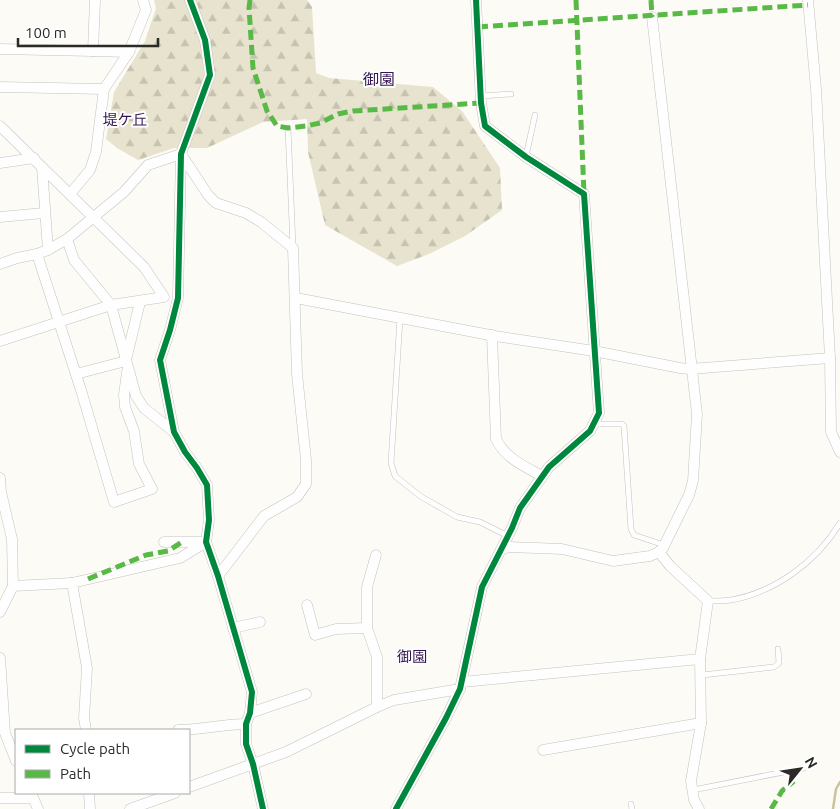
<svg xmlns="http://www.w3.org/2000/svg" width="840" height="809" viewBox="0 0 840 809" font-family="Ubuntu,'Noto Sans JP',sans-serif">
	<defs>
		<pattern id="forest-firs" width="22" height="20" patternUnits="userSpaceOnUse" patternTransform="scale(1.25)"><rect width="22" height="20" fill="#e8e3ce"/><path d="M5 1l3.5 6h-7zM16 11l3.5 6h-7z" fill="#c7c3b1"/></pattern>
	</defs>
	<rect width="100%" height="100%" fill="#fcfbf6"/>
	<!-- forest -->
	<polygon fill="url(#forest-firs)" points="154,0 307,0 312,7 316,73 329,78 433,87 462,111 500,168 502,210 465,236 429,254 397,266 325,225 308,152 307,119 263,122 207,148 174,148 138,160 117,148 106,139 114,92 145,41 156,8"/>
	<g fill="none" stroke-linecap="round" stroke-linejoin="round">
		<!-- stream -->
		<polyline stroke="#cbc29e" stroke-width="2.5" points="833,809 836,789 840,782"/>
		<defs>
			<g id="service">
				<polyline points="481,96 511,94"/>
				<polyline points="288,128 293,247"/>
				<polyline points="526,156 535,115"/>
				<polyline points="400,318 391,463 395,476 420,496 457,517 480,522 508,536"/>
				<polyline points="594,424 622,424 624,426 631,529 634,535 664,545"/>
				<path d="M708,601c7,0 16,0 23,-1 45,-8 86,-39 109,-77"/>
				<polyline points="702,675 774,667 779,663 778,649"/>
				<polyline points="693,790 804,768"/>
				<polyline points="631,804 632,809"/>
			</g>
			<g id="minor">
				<polyline points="95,0 93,51 129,52"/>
				<polyline points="190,0 205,40 210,75 181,154 178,298 170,330 160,360 174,432 185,452 197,468 207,485 209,520 206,542 218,576 252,692 250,713 246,724 246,744 253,764 263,809"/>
				<polyline points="808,0 816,89 830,358 831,432 840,452"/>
				<polyline points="0,49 93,51"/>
				<polyline points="0,87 104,89"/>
				<polyline points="0,126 144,267 164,297 111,305 136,396 144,408 174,432"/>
				<polyline points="181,154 208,195 216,203 246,213 261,222 293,248 297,374 306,460 306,484 297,497 264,516 218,576"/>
				<polyline points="0,163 34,158"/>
				<polyline points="42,167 48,250"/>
				<polyline points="70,194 90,170 96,152 104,89 129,52 146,10 143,0"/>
				<polyline points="0,217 44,213"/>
				<polyline points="37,254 81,390 114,502 152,489 139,464 134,431 125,407 124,395 127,372"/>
				<polyline points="0,264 17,258 37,254 48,250 67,239 124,192 148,165 181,154"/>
				<polyline points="296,298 495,336 594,351 680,368 690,369 830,358"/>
				<path d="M492,335l4,104c9,19 28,27 46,37"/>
				<polyline points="0,341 111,305 74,260 67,239"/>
				<polyline points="126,360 140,302"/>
				<polyline points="76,374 126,361"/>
				<polyline points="0,478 1,492 12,539 13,586"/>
				<polyline points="164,542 205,542"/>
				<polyline points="502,549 509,547 562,549 613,561 650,556 659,552 663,548 689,495 693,481 697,414 652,17"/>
				<polyline points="659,552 670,566 708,601 700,659 701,723 691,781 694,800 699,809"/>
				<polyline points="376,555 367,587 367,628 377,657 377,707"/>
				<polyline points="72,583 87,668 84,718 86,730"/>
				<polyline points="307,605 315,635 336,629 367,628"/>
				<polyline points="0,612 13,586 72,583 180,558 206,542"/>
				<polyline points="233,628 260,622"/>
				<polyline points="0,658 5,733 16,761"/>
				<polyline points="462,682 700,659"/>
				<polyline points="250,713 306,694"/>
				<path d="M178,730c23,0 45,-6 68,-6"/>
				<polyline points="543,750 701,723"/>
				<polyline points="189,787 286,752 377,707 394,700 460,689"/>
				<polyline points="31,793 38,809"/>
				<polyline points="89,793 90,809"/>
				<polyline points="0,798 33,798"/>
				<polyline points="130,809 175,793"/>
				<polyline points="396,809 446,718 460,689 482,587 512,528 520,508 549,467 590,431 599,413 584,194 526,157 485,126 481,103 476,0"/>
			</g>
		</defs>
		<!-- service casing -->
		<use href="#service" stroke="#c3c2bf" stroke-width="6"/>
		<!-- minor casing -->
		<use href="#minor" stroke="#c3c2bf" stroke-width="11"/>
		<!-- service -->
		<use href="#service" stroke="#fffefe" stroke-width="5"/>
		<!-- minor -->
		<use href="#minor" stroke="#fffefe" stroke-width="10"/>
		<!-- quiet -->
		<g stroke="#58b947" stroke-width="5" stroke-dasharray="10 5" stroke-linecap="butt">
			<polyline points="250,0 249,8 253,68 267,111 277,126 288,128 306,126 320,123 338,114 353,111 481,103"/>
			<polyline points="576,0 584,194"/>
			<polyline points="651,0 652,17"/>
			<polyline points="478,27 808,5"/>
			<polyline points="88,579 146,555 168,551 182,542"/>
			<polyline points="771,809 782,791 794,781"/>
		</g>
		<defs>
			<g id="cycleway">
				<polyline points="190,0 205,40 210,75 181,154 178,298 170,330 160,360 174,432 185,452 197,468 207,485 209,520 206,542 218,576 252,692 250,713 246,724 246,744 253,764 263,809"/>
				<polyline points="396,809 446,718 460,689 482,587 512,528 520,508 549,467 590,431 599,413 584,194 526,157 485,126 481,103 476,0"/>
			</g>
		</defs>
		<!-- cycleway casing -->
		<use href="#cycleway" stroke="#fff" stroke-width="9"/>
		<!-- cycleway -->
		<use href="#cycleway" stroke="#00873e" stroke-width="6"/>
	</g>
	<g text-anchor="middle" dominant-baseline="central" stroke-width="4" stroke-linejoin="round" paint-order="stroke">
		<!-- neighbourhood labels -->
		<g font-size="15" fill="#341750" stroke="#fff">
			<text x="125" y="119">堤ケ丘</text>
			<text x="412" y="656">御園</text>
		</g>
		<!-- quarter labels -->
		<g font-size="16" fill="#341750" stroke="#fff">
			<text x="379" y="79">御園</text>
		</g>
	</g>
	<!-- legend -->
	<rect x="15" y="729" width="175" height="65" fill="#ffffff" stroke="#aaaaa9"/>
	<rect x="25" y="745" width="25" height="8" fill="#00873e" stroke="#aaaaa9"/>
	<text x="60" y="754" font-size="15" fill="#2a2a27">Cycle path</text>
	<rect x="25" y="770" width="25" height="8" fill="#58b947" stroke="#aaaaa9"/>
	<text x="60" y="779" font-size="15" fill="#2a2a27">Path</text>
	<!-- north arrow -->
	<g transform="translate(800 769) rotate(60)" stroke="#ffffff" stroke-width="4" paint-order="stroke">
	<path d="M0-4L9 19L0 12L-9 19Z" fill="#2a2a27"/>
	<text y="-8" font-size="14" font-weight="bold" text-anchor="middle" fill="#2a2a27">N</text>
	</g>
	<!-- scale -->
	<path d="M18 38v8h140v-8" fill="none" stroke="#2a2a27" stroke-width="2.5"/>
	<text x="25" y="38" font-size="15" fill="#2a2a27" stroke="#ffffff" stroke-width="4" paint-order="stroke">100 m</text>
</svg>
